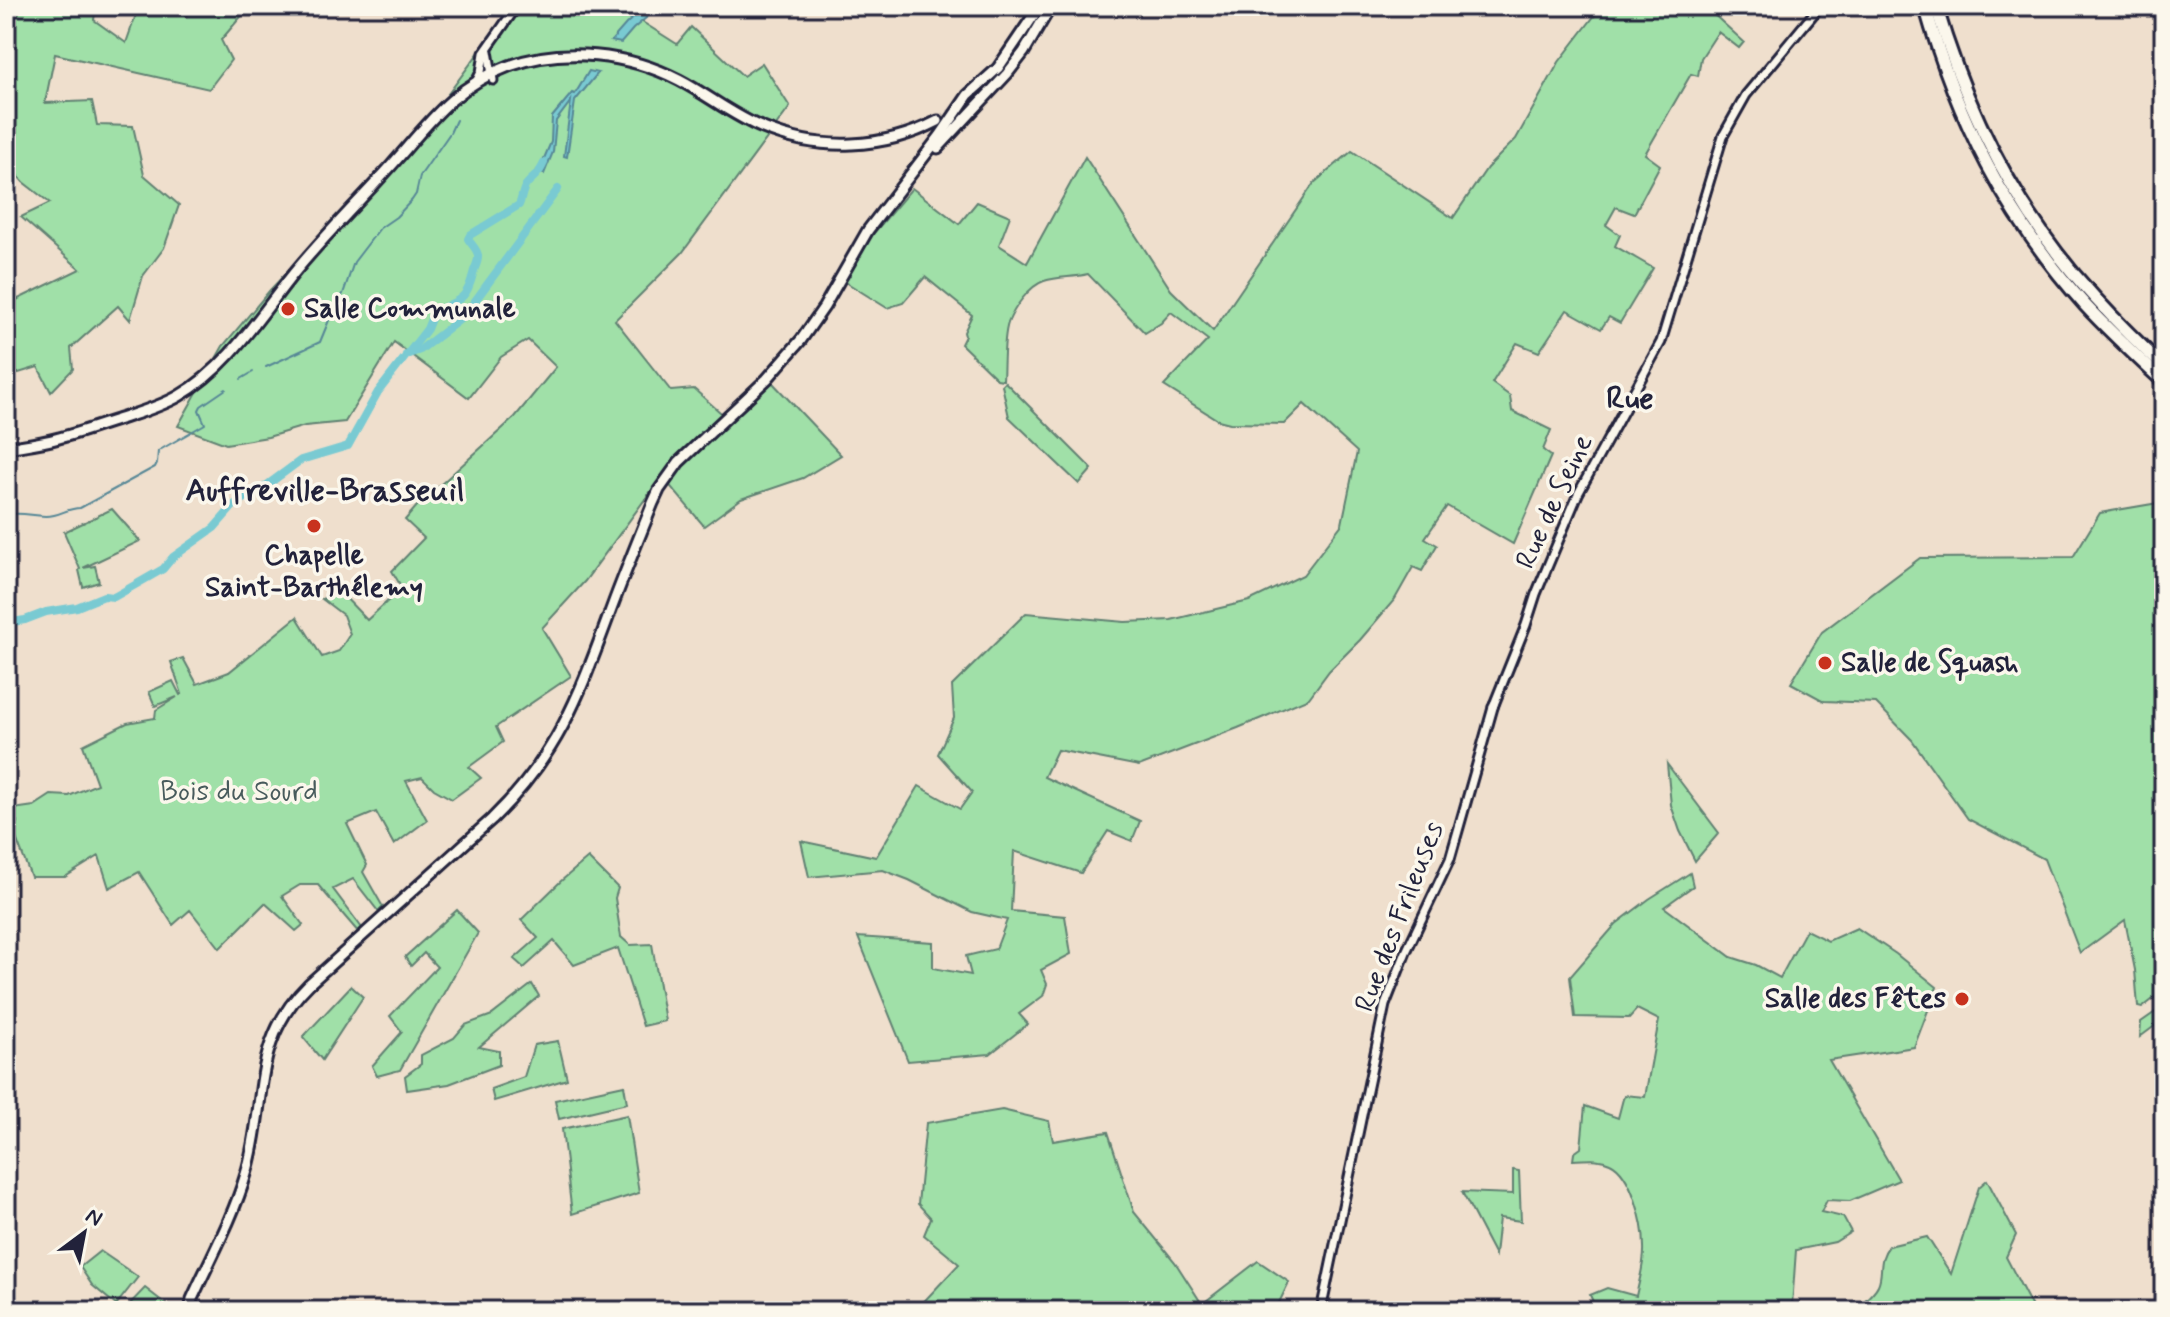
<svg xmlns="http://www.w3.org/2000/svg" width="2170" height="1317" viewBox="0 0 2170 1317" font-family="Mynerve,sans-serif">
	<rect width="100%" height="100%" fill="#efdfcd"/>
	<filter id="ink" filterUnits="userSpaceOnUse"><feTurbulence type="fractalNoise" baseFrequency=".0125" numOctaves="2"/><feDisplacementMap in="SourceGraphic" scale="16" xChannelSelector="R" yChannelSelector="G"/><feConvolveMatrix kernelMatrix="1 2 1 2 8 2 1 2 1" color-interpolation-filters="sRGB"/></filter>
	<g filter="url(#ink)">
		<!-- green -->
		<g fill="#a0e0a8" stroke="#618172" stroke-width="2">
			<polygon points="6,6 96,6 94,20 126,43 139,6 167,6 186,16 194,6 250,6 221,40 231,60 209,89 55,54 45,103 92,101 97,125 133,126 144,175 179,205 164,248 143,276 130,320 118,306 71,348 73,369 51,392 38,367 6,377 6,305 80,269 21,217 50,203 23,182 6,162"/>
			<polygon points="513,6 617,6 677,44 691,27 743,76 762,63 790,107 682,253 615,320 671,391 694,389 729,420 771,381 841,455 803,478 741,499 704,526 662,476 585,581 542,628 571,676 496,727 503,742 469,767 481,778 452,799 434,789 422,777 406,781 427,820 394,845 376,812 347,824 367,865 363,872 383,907 378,911 353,879 333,889 362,928 359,933 318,885 300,885 282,896 303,925 296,931 265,903 220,948 190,910 173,925 139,872 109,888 99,856 65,877 31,877 13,830 17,822 6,823 6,810 34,806 51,795 69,796 97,784 83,745 127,723 155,718 156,710 177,697 155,706 149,692 173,681 180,695 182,694 171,662 183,658 197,684 229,672 297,617 322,657 339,651 350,634 343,615 322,599 339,591 367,620 402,588 392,571 424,538 405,520 417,506 515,417 556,367 528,340 501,357 469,398 394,342 345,422 305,426 268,437 226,444 178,426 223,346 270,290 328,229 445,98"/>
			<path d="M1602,6h110l-3,4 35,32 -5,6 -21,-16 -17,26 -3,18 -7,-2 -46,80 15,11 -26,49 -18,-7 -10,18 14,10 -5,11 38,22 -33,55 -11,-6 -8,12 -34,-19 -28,42 -22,-9 -25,40 18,13 2,15 39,19 -8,20 8,6 -38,88 -66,-38 -22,32 12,7 -15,26 -9,-4 -18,32 -35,41 -31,31 -20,27 -71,30 -99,38 -82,-16 -13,27 96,44 -8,20 -24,-10 -27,42 -67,-22 -3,60 54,5 6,38 -30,16 6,14 -4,12 -24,18 9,10 -38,30 -82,7 -50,-124 75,5v26l38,7 -5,-19 30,-7 11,-29 -35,-8 -63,-32 -26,-10 -74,7 -8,-36 75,16 43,-71 41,23 12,-17 -34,-38 16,-36 -2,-32 74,-73 99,9 46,-2 78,-19 54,-26 39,-51 15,-72 -53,-48 -20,20 -54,-1 -12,-3 -54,-34 44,-46 -37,-28 -10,11 -16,10 -57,-59c-15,4 -29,2 -44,7 -15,5 -30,27 -36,42 -5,15 -4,41 -5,57l-6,-1 -36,-35 4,-8 -1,-4 8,-17 -47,-38 -22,26 -16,5 -43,-27 29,-47 39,-46 47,36 18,-22 33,14 -11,29 28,18 58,-106 86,133 42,41 101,-148 38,-32 101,67 34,-50 29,-29 43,-77z"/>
			<polygon points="1005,382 1092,469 1079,484 1009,417 1002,385"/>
			<polygon points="2164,502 2164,1005 2157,996 2142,1008 2138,1007 2135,970 2125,920 2080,953 2044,859 1968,819 1912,740 1876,703 1824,701 1791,683 1822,632 1920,558 2073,557 2100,513"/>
			<polygon points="112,509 140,541 83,568 95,566 99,582 83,587 79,570 80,569 64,532"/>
			<polygon points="1667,764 1719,833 1695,861 1680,831 1671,805"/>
			<polygon points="588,858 618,888 615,898 621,937 630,945 652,944 665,1021 643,1026 618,948 574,965 554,941 524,968 514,959 538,938 521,920 561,881"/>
			<path d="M1690,873l3,13 -29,21 67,50 25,8 24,13 26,-48 22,11 29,-13 39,26 41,33 -23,60 -85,13 70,120 -49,21 -23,-1 -6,12 22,5 8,15 -16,10 -39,8 -4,56 54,5h-249l-7,-16 17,-7 29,8c3,-15 9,-34 8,-49 0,-23 -12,-74 -34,-84 -12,-6 -24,-3 -37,-3l1,-7 7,-5 4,-42 33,12 6,-23 21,2 14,-77 -22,-11 -8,9 -54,-1 -5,-40 46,-53 33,-25z"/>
			<polygon points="457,910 478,933 400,1070 377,1076 372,1066 402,1032 390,1016 437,967 424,953 411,966 405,957"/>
			<polygon points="532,984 539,996 479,1047 499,1051 499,1065 449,1084 407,1090 405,1076 421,1064 421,1055 454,1038 465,1025 492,1015"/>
			<polygon points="351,986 363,997 322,1060 303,1037"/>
			<polygon points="2164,1006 2164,1019 2140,1037 2141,1022"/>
			<polygon points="558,1041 567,1079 494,1101 491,1089 524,1077 534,1045"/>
			<polygon points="624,1085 627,1103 559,1119 555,1100"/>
			<polygon points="1002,1110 1049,1121 1053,1141 1108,1132 1134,1212 1175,1262 1202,1304 1258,1261 1289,1282 1275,1311 915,1311 959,1264 924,1235 931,1218 918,1204 926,1123"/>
			<polygon points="627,1115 639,1193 572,1214 562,1129"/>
			<polygon points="1513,1170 1519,1171 1521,1221 1499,1218 1495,1255 1462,1192 1513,1194"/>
			<path d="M1987,1180l29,55 -10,22 28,54h-180c7,-8 20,-17 24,-26 6,-12 -1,-25 11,-39l38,-9 24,37 28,-87z"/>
			<polygon points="100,1251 138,1277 116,1305 92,1285 80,1267"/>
			<polygon points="145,1288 167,1305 163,1311 123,1311"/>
		</g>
		<!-- water -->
		<g fill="#79cad2" stroke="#568796" stroke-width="2">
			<polygon points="645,7 650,7 653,12 633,29 621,43 611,41 626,24"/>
			<polygon points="589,71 598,73 575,101 567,157 564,156 571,101 556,121 553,152 544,174 536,171 540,168 551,142 552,117 572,93 575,94"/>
		</g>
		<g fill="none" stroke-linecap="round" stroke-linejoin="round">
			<!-- stream -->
			<g stroke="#568796" stroke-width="2">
				<polyline points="523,14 530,6"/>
				<polyline points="266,367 320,342 334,308 343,294 354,262 380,228 396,217 412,200 416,194 420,176 450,133 456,120"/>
				<polyline points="241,379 253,372"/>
				<path d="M6,515c17,-5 32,4 48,0 10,-2 15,-7 26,-7l75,-41 2,-4 1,-12 47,-27 -6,-14 2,-4 25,-17"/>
			</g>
			<!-- river -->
			<g stroke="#79cad2" stroke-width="8">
				<polyline points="406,355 420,350 463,317 558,189"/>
				<path d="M6,623l19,-3 21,-8 31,-5 27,-11 10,1 49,-28 10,-12 41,-29 21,-24 28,-16 38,-28 47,-14 30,-54 49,-63 6,-15c22,-16 32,-8 40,-40 1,-5 6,-13 5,-18 0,-6 -7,-12 -10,-17l2,-4 49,-30c3,-6 3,-14 7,-20 8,-10 12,-8 18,-22"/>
			</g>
			<!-- major-tunnel -->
			<polyline stroke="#c6b9b0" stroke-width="9" stroke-dasharray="9 4.5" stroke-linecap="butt" points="938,121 961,107 980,93"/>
			<defs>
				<g id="minor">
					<polyline points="488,51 493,80"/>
					<polyline points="477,80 481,72 484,53 517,6"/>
					<polyline points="1493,707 1526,625 1536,594 1578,494 1661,342 1723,136 1746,95 1820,6"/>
					<polyline points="1321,1311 1385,1005 1406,952 1450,859 1494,704"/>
				</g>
				<g id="major">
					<polyline points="938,148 1007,74 1024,52 1051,6"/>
					<path d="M6,448c18,-3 36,-5 53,-10 20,-5 39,-12 58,-18 21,-7 43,-13 62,-24 47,-27 78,-76 111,-118 30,-38 68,-75 101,-112 38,-43 62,-79 118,-100 54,-20 120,-12 170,14 29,15 54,36 84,48 57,24 121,21 175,-7"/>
					<path d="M192,1311l-1,-5 1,-7c19,-42 41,-81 54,-125 22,-72 3,-131 63,-190l183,-165c68,-66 88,-126 120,-212 13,-35 27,-69 41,-104l6,-13 20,-28 88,-83 34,-39 23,-33 44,-77 72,-94 28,-41 30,-27 42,-62"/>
				</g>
				<g id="highway">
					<path d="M1925,6c32,113 81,211 160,299 25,27 52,52 79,77"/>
					<path d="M1936,6c32,109 81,208 159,292 22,24 45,47 69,69"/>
				</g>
			</defs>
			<!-- minor casing -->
			<use href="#minor" stroke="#22223b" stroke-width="13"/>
			<!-- major casing -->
			<use href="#major" stroke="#22223b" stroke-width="15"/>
			<!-- highway casing -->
			<use href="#highway" stroke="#22223b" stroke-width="17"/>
			<!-- minor -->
			<use href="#minor" stroke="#fbf7ec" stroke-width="7"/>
			<!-- major -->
			<use href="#major" stroke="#fbf7ec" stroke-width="9"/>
			<!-- highway -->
			<use href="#highway" stroke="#fbf7ec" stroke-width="11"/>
		</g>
	</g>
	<!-- markers -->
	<g fill="#c8321e" stroke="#fbf7ec" stroke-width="3">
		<circle cx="288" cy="309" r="8"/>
		<circle cx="314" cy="526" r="8"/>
		<circle cx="1825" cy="663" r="8"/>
		<circle cx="1962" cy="999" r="8"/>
	</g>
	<g text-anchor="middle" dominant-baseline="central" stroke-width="7" stroke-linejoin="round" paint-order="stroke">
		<!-- poi labels -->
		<g font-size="28" font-weight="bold" fill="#22223b" stroke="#fbf7ec" text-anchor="start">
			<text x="304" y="309">Salle Communale</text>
			<text x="314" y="556" text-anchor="middle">Chapelle<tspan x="314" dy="32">Saint-Barthélemy</tspan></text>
			<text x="1841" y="663">Salle de Squash</text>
			<text x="1946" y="999" text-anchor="end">Salle des Fêtes</text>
		</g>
		<!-- street labels -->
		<g font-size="28" fill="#22223b" stroke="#fbf7ec">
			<text transform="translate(1555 502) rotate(-65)">Rue de Seine</text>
			<text transform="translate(1400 917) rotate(-69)">Rue des Frileuses</text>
		</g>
		<!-- park labels -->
		<g font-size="28" fill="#485b5c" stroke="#fbf7ec">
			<text x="239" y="792">Bois du Sourd</text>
		</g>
		<!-- quarter labels -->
		<g font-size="32" font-weight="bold" fill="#22223b" stroke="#fbf7ec">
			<text x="1630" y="399">Rue</text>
			<text x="325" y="491">Auffreville-Brasseuil</text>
		</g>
	</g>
	<!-- margin -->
	<rect width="2170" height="1317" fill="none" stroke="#fbf7ec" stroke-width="32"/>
	<rect x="16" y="16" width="2138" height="1285" fill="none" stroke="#22223b" stroke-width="3" filter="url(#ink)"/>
	<!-- north arrow -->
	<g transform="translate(84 1233) rotate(32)" stroke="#fbf7ec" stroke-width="6" paint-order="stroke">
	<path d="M0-6L14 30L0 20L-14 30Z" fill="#22223b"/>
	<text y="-12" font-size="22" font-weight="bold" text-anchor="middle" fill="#22223b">N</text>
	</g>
</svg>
